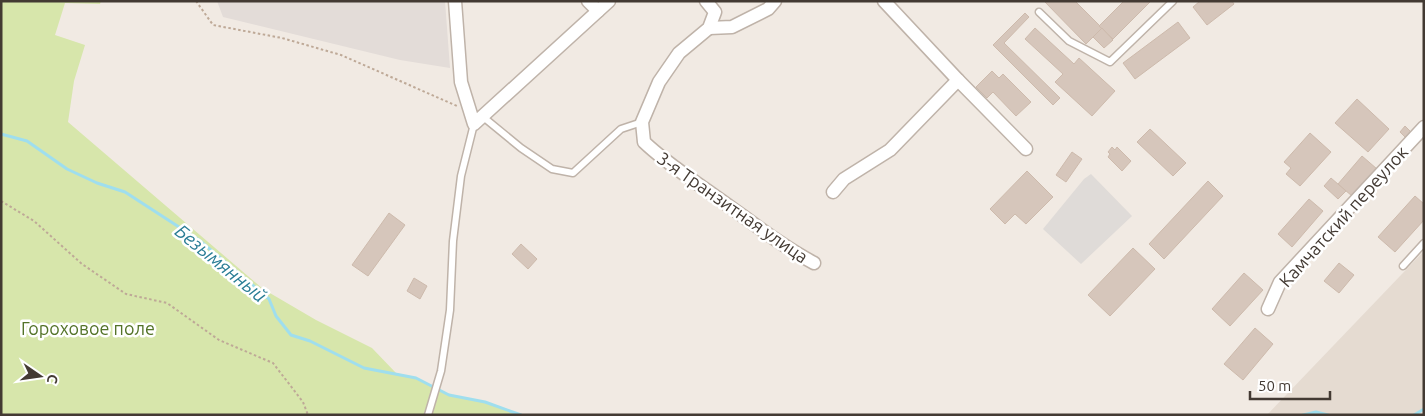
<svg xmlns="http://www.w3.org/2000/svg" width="1425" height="416" viewBox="0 0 1425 416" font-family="Ubuntu,sans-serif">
	<rect width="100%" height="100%" fill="#f1eae3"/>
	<!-- residential -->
	<polygon fill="#e5dbd1" points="1424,251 1424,415 1267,415"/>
	<!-- industrial -->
	<polygon fill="#e3dcd8" points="217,1 445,1 450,68 400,60 223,17"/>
	<!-- green -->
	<polygon fill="#d7e6ab" points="1,1 101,1 100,4 65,3 55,35 85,45 74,81 68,122 263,289 316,320 372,348 396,373 416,378 449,395 485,402 521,415 1,415"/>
	<!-- parking -->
	<polygon fill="#dfdbd8" points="1091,174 1132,216 1081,264 1043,229 1084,179"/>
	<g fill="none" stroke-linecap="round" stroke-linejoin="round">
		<!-- stream -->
		<g stroke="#9fdeee" stroke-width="3">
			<polyline points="1,134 27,141 67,169 97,183 125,192 199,240 269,299 276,316 291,335 310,341 364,368 416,378 449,395 485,402 521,415"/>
			<polyline points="1303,415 1316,412 1328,415"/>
			<polyline points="1414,415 1424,409"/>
		</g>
	</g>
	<!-- building -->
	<g fill="#d6c6bb" stroke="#cdbaac">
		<polygon points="1044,1 1075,1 1102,28 1086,44"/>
		<polygon points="1124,1 1151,1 1113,39 1099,26"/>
		<polygon points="1200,1 1232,1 1234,4 1207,25 1193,7"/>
		<polygon points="1025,13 1029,17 1004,43 1060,98 1053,105 993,45"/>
		<polygon points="1178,22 1190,38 1135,79 1123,63"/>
		<polygon points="1035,28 1074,64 1079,58 1115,91 1092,116 1055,82 1063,74 1025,39"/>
		<polygon points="1102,28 1113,40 1104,48 1093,37"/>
		<polygon points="992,71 999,78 1003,74 1031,102 1016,116 993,92 987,98 976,87"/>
		<polygon points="1357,99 1389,129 1368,152 1335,123"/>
		<polygon points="1405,126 1412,133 1407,139 1400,132"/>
		<polygon points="1150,129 1186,163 1173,176 1137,142"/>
		<polygon points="1310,133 1331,152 1300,186 1286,174 1291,168 1284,162"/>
		<polygon points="1112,147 1115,150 1117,147 1131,161 1122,171 1108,157 1110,154 1108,152"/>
		<polygon points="1072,152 1082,159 1066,182 1056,175"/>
		<polygon points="1362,156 1377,169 1352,196 1338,184"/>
		<polygon points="1027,171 1053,197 1026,224 1015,214 1005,224 990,209"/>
		<polygon points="1331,178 1346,191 1338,199 1324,186"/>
		<polygon points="1208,181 1223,196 1164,259 1149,244"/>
		<polygon points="1415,196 1424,204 1424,220 1395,252 1378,237"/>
		<polygon points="1309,199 1323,211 1292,247 1278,234"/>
		<polygon points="389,213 405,225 368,276 352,265"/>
		<polygon points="521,244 537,259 528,269 512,254"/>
		<polygon points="1133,248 1155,269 1110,316 1088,295"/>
		<polygon points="1339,263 1354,275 1339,293 1324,281"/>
		<polygon points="1244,273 1263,290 1230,326 1212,309"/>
		<polygon points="414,278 427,286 420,299 407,291"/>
		<polygon points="1255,328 1273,344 1243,380 1224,364"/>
	</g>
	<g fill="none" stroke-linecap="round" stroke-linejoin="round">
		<defs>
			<g id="lane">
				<polyline points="1039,12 1069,41 1110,62 1173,1"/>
				<polyline points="482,116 521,148 552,169 573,173 621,129 642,122"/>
				<polyline points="1403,266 1424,243"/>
				<polyline points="428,415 441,371 450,310 453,241 461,176 474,124"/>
			</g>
			<g id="street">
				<polyline points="455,1 461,82 474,124 609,1"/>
				<polyline points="588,1 598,11"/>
				<path d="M706,1l9,11 -6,16 -30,25 -20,29 -17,40 2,20c22,21 46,36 71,54 33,23 63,48 99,67"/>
				<polyline points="884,1 958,80 1026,149"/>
				<polyline points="709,28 732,27 768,9 775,1"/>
				<polyline points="833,192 844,179 890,150 958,80"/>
				<polyline points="1268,309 1280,282 1424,127"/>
			</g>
		</defs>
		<!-- lane casing -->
		<use href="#lane" stroke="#bfb3a9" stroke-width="9"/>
		<!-- street casing -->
		<use href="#street" stroke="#bfb3a9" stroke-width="15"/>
		<!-- path -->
		<g stroke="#bea997" stroke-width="2" stroke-dasharray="2.5 2.5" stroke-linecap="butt">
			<polyline points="196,1 213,25 282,38 341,55 457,106"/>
			<polyline points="1,201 34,221 82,264 126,294 167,303 219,340 273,363 303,402 308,415"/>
		</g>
		<!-- lane -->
		<use href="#lane" stroke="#fff" stroke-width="6"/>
		<!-- street -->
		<use href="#street" stroke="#fff" stroke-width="12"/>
	</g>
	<g text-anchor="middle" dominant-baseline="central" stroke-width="5" stroke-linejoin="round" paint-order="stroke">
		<!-- street labels -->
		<g font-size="18" fill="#433a33" stroke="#fff">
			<text transform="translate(733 207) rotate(35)">3-я Транзитная улица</text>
			<text transform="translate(1343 216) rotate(-48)">Камчатский переулок</text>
		</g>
		<!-- park labels -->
		<g font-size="18" fill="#537328" stroke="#fff">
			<text x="88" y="328">Гороховое поле</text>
		</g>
		<!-- water labels -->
		<g font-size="19" font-style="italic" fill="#2a7d95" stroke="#fff">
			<text transform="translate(221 263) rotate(39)">Безымянный</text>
		</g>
	</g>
	<!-- border -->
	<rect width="1425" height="416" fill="none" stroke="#433a33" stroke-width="5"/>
	<!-- north arrow -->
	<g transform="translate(40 376) rotate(103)" stroke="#ffffff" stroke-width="4" paint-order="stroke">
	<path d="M0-4L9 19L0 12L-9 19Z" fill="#433a33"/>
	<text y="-8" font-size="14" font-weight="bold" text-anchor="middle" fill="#433a33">С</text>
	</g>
	<!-- scale -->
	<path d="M1250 391v8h80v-8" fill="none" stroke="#433a33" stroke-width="2.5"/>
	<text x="1258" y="391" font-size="15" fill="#433a33" stroke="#ffffff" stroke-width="4" paint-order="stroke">50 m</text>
</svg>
